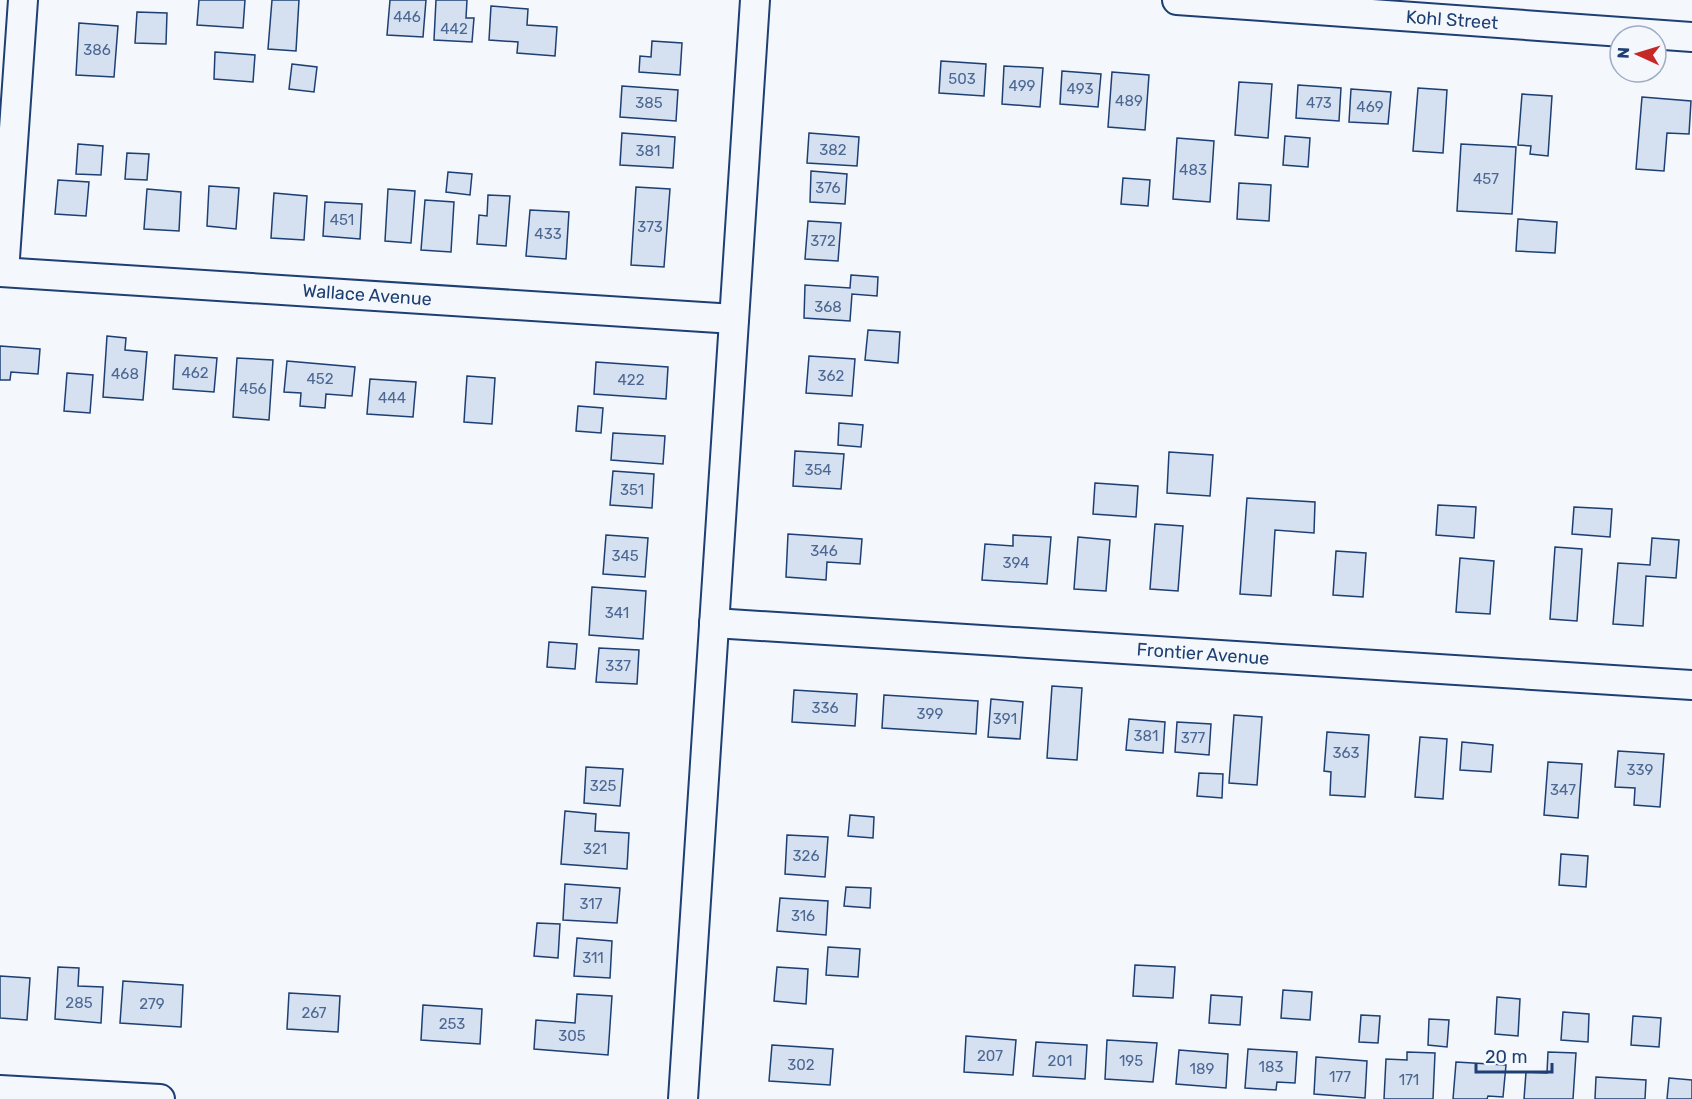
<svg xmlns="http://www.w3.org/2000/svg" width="1692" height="1099" viewBox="0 0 1692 1099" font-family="Rubik,sans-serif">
	<rect width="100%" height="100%" fill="#f4f7fb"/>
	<!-- building -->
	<g fill="#d5e0f0" stroke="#1d3f73" stroke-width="1.5">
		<polygon points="199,0 245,0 243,28 197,25"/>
		<polygon points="272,0 299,0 296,51 268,49"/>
		<polygon points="390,0 426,0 423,37 387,35"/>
		<polygon points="436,0 467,0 466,18 474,18 472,42 434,40"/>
		<polygon points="491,6 528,9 527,25 557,27 555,56 517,53 518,42 489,40"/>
		<polygon points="137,12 167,13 166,44 135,43"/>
		<polygon points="79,23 118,26 114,77 76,75"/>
		<polygon points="652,41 682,43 680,75 639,72 640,56 651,57"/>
		<polygon points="215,52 255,55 253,82 214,79"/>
		<polygon points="941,61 986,64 984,96 939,93"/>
		<polygon points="292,64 317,67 314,92 289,89"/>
		<polygon points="1004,66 1043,68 1040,107 1002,104"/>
		<polygon points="1062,71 1101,74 1098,107 1060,104"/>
		<polygon points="1112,72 1149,75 1145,130 1108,127"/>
		<polygon points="1239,82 1272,84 1268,138 1235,135"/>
		<polygon points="1298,85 1341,88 1339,121 1296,118"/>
		<polygon points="622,86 678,90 676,121 620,117"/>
		<polygon points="1418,88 1447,90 1443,153 1413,151"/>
		<polygon points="1351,89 1391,92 1388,124 1349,122"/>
		<polygon points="1522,94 1552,96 1548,156 1530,154 1531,146 1518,145"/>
		<polygon points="1642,97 1691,101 1689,134 1667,133 1664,171 1636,169"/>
		<polygon points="622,133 675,137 673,168 620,165"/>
		<polygon points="809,133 859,137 857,166 807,163"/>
		<polygon points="1285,136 1310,138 1308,167 1283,165"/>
		<polygon points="1177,138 1214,141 1210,202 1173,199"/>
		<polygon points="78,144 103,146 101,175 76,174"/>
		<polygon points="1461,144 1516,147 1512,214 1457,211"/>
		<polygon points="127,153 149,154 147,180 125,179"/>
		<polygon points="811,171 847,174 845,204 810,202"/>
		<polygon points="448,172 472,174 470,195 446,192"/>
		<polygon points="1123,178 1150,180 1148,206 1121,204"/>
		<polygon points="58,180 89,182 86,216 55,214"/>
		<polygon points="1239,183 1271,185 1269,221 1237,219"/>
		<polygon points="209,186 239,188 236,229 207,226"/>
		<polygon points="636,187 670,189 664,267 631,265"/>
		<polygon points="147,189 181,192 179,231 144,229"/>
		<polygon points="388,189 415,191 411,243 385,241"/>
		<polygon points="274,193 307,196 304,240 271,238"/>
		<polygon points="488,195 510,196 506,246 477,244 479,215 487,216"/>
		<polygon points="425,200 454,202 451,252 421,250"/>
		<polygon points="325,202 362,204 360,239 323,236"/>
		<polygon points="530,210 569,212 566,259 526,256"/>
		<polygon points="1518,219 1557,222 1555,253 1516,251"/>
		<polygon points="808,221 841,223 838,261 805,259"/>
		<polygon points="851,275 878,277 877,296 852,294 850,321 804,318 805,285 850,288"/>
		<polygon points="868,330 900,332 898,363 865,360"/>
		<polygon points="107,336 126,338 125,350 147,352 143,400 103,397"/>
		<polygon points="0,346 40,349 38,374 11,372 10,380 0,380"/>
		<polygon points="175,355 217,358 214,392 173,389"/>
		<polygon points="809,356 855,359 852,396 806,393"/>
		<polygon points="237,358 273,360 269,420 233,417"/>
		<polygon points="287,361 355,367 352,396 326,394 325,408 300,406 301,393 284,392"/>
		<polygon points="596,362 668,367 666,399 594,394"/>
		<polygon points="67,373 93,375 90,413 64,411"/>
		<polygon points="467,376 495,378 492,424 464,422"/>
		<polygon points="370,379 416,382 413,417 367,414"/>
		<polygon points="578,406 603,408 601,433 576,431"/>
		<polygon points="839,423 863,425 861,447 838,445"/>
		<polygon points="613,433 665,436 663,464 611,460"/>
		<polygon points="795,451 844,454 841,489 793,486"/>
		<polygon points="1169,452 1213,455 1210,496 1167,493"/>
		<polygon points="613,471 654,474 652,508 610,505"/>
		<polygon points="1095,483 1138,486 1136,517 1093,514"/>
		<polygon points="1247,498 1315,502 1314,533 1275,530 1271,596 1240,594"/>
		<polygon points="1438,505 1476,507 1474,538 1436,535"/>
		<polygon points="1574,507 1612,509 1610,537 1572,534"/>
		<polygon points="1155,524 1183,526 1178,591 1150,589"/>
		<polygon points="788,534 862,539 860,564 827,562 826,580 786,577"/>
		<polygon points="606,535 648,538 645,577 603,574"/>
		<polygon points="1013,535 1051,537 1047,584 982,580 985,544 1013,546"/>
		<polygon points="1078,537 1110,540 1106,591 1074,589"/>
		<polygon points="1652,538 1679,540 1676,578 1646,576 1643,626 1613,624 1618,563 1650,565"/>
		<polygon points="1555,547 1582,549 1577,621 1550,619"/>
		<polygon points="1336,551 1366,553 1363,597 1333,595"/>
		<polygon points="1460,558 1494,561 1490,614 1456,612"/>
		<polygon points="592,587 646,591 643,639 589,635"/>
		<polygon points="549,642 577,644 575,669 547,667"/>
		<polygon points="599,648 639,650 637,684 596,682"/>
		<polygon points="1052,686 1082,688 1077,760 1047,758"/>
		<polygon points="794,690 857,694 855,726 792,722"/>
		<polygon points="884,695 978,701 976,734 882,728"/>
		<polygon points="991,699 1023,702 1020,739 988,737"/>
		<polygon points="1234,715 1262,717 1257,785 1229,783"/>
		<polygon points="1129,719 1165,722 1163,753 1126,750"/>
		<polygon points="1177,722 1211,724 1209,755 1175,752"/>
		<polygon points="1327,732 1369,735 1365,797 1330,795 1331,772 1324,771"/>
		<polygon points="1420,737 1447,739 1443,799 1415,797"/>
		<polygon points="1462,742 1493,745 1491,772 1460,770"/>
		<polygon points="1618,751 1664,754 1660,807 1634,805 1635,788 1615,787"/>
		<polygon points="1548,762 1582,764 1578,818 1544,815"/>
		<polygon points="586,767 623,769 620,806 584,803"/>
		<polygon points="1199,773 1223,774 1222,798 1197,796"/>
		<polygon points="565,811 596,814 595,831 629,833 627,869 561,864"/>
		<polygon points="850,815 874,817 873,838 848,836"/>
		<polygon points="787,835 828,837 825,877 785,874"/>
		<polygon points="1561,854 1588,856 1586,887 1559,885"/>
		<polygon points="565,884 620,888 617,923 563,920"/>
		<polygon points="846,887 871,888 870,908 844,906"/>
		<polygon points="780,898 828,901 826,935 777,931"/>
		<polygon points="537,923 560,924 558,958 534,956"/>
		<polygon points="577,938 612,941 610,978 574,976"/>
		<polygon points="828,947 860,949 858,977 826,975"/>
		<polygon points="1135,965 1175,967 1173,998 1133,996"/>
		<polygon points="58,967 79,968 78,986 103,987 101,1023 55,1019"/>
		<polygon points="777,967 808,969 806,1004 774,1001"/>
		<polygon points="0,976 30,978 27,1020 0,1018"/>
		<polygon points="123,981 183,985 181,1027 120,1023"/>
		<polygon points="1283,990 1312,992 1310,1020 1281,1018"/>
		<polygon points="289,993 340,996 338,1032 287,1029"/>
		<polygon points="577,994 612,996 608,1055 534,1049 536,1020 575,1023"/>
		<polygon points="1211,995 1242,997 1240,1025 1209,1023"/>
		<polygon points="1497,997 1520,999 1518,1036 1495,1034"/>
		<polygon points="423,1005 482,1009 480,1044 421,1040"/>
		<polygon points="1563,1012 1589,1014 1588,1042 1561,1040"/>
		<polygon points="1361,1015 1380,1016 1378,1043 1359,1042"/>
		<polygon points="1633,1016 1661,1018 1659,1047 1631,1045"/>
		<polygon points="1429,1019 1449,1020 1447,1047 1428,1045"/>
		<polygon points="966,1036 1016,1040 1013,1075 964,1072"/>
		<polygon points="1107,1040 1157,1043 1153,1082 1105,1079"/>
		<polygon points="1036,1042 1087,1045 1085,1079 1033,1076"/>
		<polygon points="772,1045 833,1049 830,1085 769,1081"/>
		<polygon points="1248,1049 1297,1052 1295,1083 1277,1082 1276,1090 1245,1088"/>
		<polygon points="1179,1050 1228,1054 1226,1088 1176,1084"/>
		<polygon points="1407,1052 1435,1053 1433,1099 1384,1099 1386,1059 1407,1060"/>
		<polygon points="1548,1052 1576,1053 1573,1099 1524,1099 1526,1072 1547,1073"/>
		<polygon points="1316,1057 1367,1061 1365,1098 1314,1094"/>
		<polygon points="1456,1062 1506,1065 1503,1097 1488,1096 1487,1099 1453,1099"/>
		<polygon points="1596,1077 1646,1080 1645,1099 1595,1099"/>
		<polygon points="1669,1078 1692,1080 1692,1099 1667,1099"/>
	</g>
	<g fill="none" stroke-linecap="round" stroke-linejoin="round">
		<defs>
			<g id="minor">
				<polyline points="1177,0 1692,37"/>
				<polyline points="0,272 734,319"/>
				<polyline points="4,272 23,0"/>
				<polyline points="714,623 1692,685"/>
				<polyline points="0,1090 160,1099"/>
				<polyline points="683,1099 755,0"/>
			</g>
		</defs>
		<!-- minor casing -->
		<use href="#minor" stroke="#1d3f73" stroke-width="32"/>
		<!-- minor -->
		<use href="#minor" stroke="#f4f7fb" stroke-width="28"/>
	</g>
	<g text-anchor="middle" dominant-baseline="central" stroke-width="4.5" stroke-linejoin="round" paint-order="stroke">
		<!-- number labels -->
		<g font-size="15" fill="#4b6792">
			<text x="407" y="17">446</text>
			<text x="454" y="29">442</text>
			<text x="97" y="50">386</text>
			<text x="962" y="79">503</text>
			<text x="1022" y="86">499</text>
			<text x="1080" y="89">493</text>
			<text x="1129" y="101">489</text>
			<text x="649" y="103">385</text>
			<text x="1319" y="103">473</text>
			<text x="1370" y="107">469</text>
			<text x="833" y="150">382</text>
			<text x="648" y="151">381</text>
			<text x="1193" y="170">483</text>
			<text x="1486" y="179">457</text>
			<text x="828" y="188">376</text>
			<text x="342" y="220">451</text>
			<text x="650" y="227">373</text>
			<text x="548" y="234">433</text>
			<text x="823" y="241">372</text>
			<text x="828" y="307">368</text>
			<text x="195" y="373">462</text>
			<text x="125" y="374">468</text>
			<text x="831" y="376">362</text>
			<text x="320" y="379">452</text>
			<text x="631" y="380">422</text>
			<text x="253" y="389">456</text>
			<text x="392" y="398">444</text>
			<text x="818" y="470">354</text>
			<text x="632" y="490">351</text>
			<text x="824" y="551">346</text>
			<text x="625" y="556">345</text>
			<text x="1016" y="563">394</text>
			<text x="617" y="613">341</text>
			<text x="618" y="666">337</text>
			<text x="825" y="708">336</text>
			<text x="930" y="714">399</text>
			<text x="1005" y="719">391</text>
			<text x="1146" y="736">381</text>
			<text x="1193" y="738">377</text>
			<text x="1346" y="753">363</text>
			<text x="1640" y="770">339</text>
			<text x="603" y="786">325</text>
			<text x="1563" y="790">347</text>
			<text x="595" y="849">321</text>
			<text x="806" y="856">326</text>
			<text x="591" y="904">317</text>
			<text x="803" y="916">316</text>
			<text x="593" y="958">311</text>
			<text x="79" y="1003">285</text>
			<text x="152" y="1004">279</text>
			<text x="314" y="1013">267</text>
			<text x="452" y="1024">253</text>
			<text x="572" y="1036">305</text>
			<text x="990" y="1056">207</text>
			<text x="1060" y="1061">201</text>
			<text x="1131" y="1061">195</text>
			<text x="801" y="1065">302</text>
			<text x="1271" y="1067">183</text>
			<text x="1202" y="1069">189</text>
			<text x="1340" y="1077">177</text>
			<text x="1409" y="1080">171</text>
		</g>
		<!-- street labels -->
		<g font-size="18" fill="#1d3f73" stroke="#f4f7fb">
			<text transform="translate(1452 20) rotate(4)">Kohl Street</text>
			<text transform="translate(367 295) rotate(4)">Wallace Avenue</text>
			<text transform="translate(1203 654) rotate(4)">Frontier Avenue</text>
		</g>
	</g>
	<!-- north arrow -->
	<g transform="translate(1638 54) rotate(274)"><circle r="28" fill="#f4f7fb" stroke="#9eadc5" stroke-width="1.5"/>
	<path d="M0-4.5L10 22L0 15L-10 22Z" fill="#c62828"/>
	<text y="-9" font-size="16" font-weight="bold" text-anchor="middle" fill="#1d3f73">N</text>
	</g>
	<!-- scale -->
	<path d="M1476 1063v9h76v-9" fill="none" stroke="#1d3f73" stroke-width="3"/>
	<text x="1485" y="1063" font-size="18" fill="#1d3f73" stroke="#f4f7fb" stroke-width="4.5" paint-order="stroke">20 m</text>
</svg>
